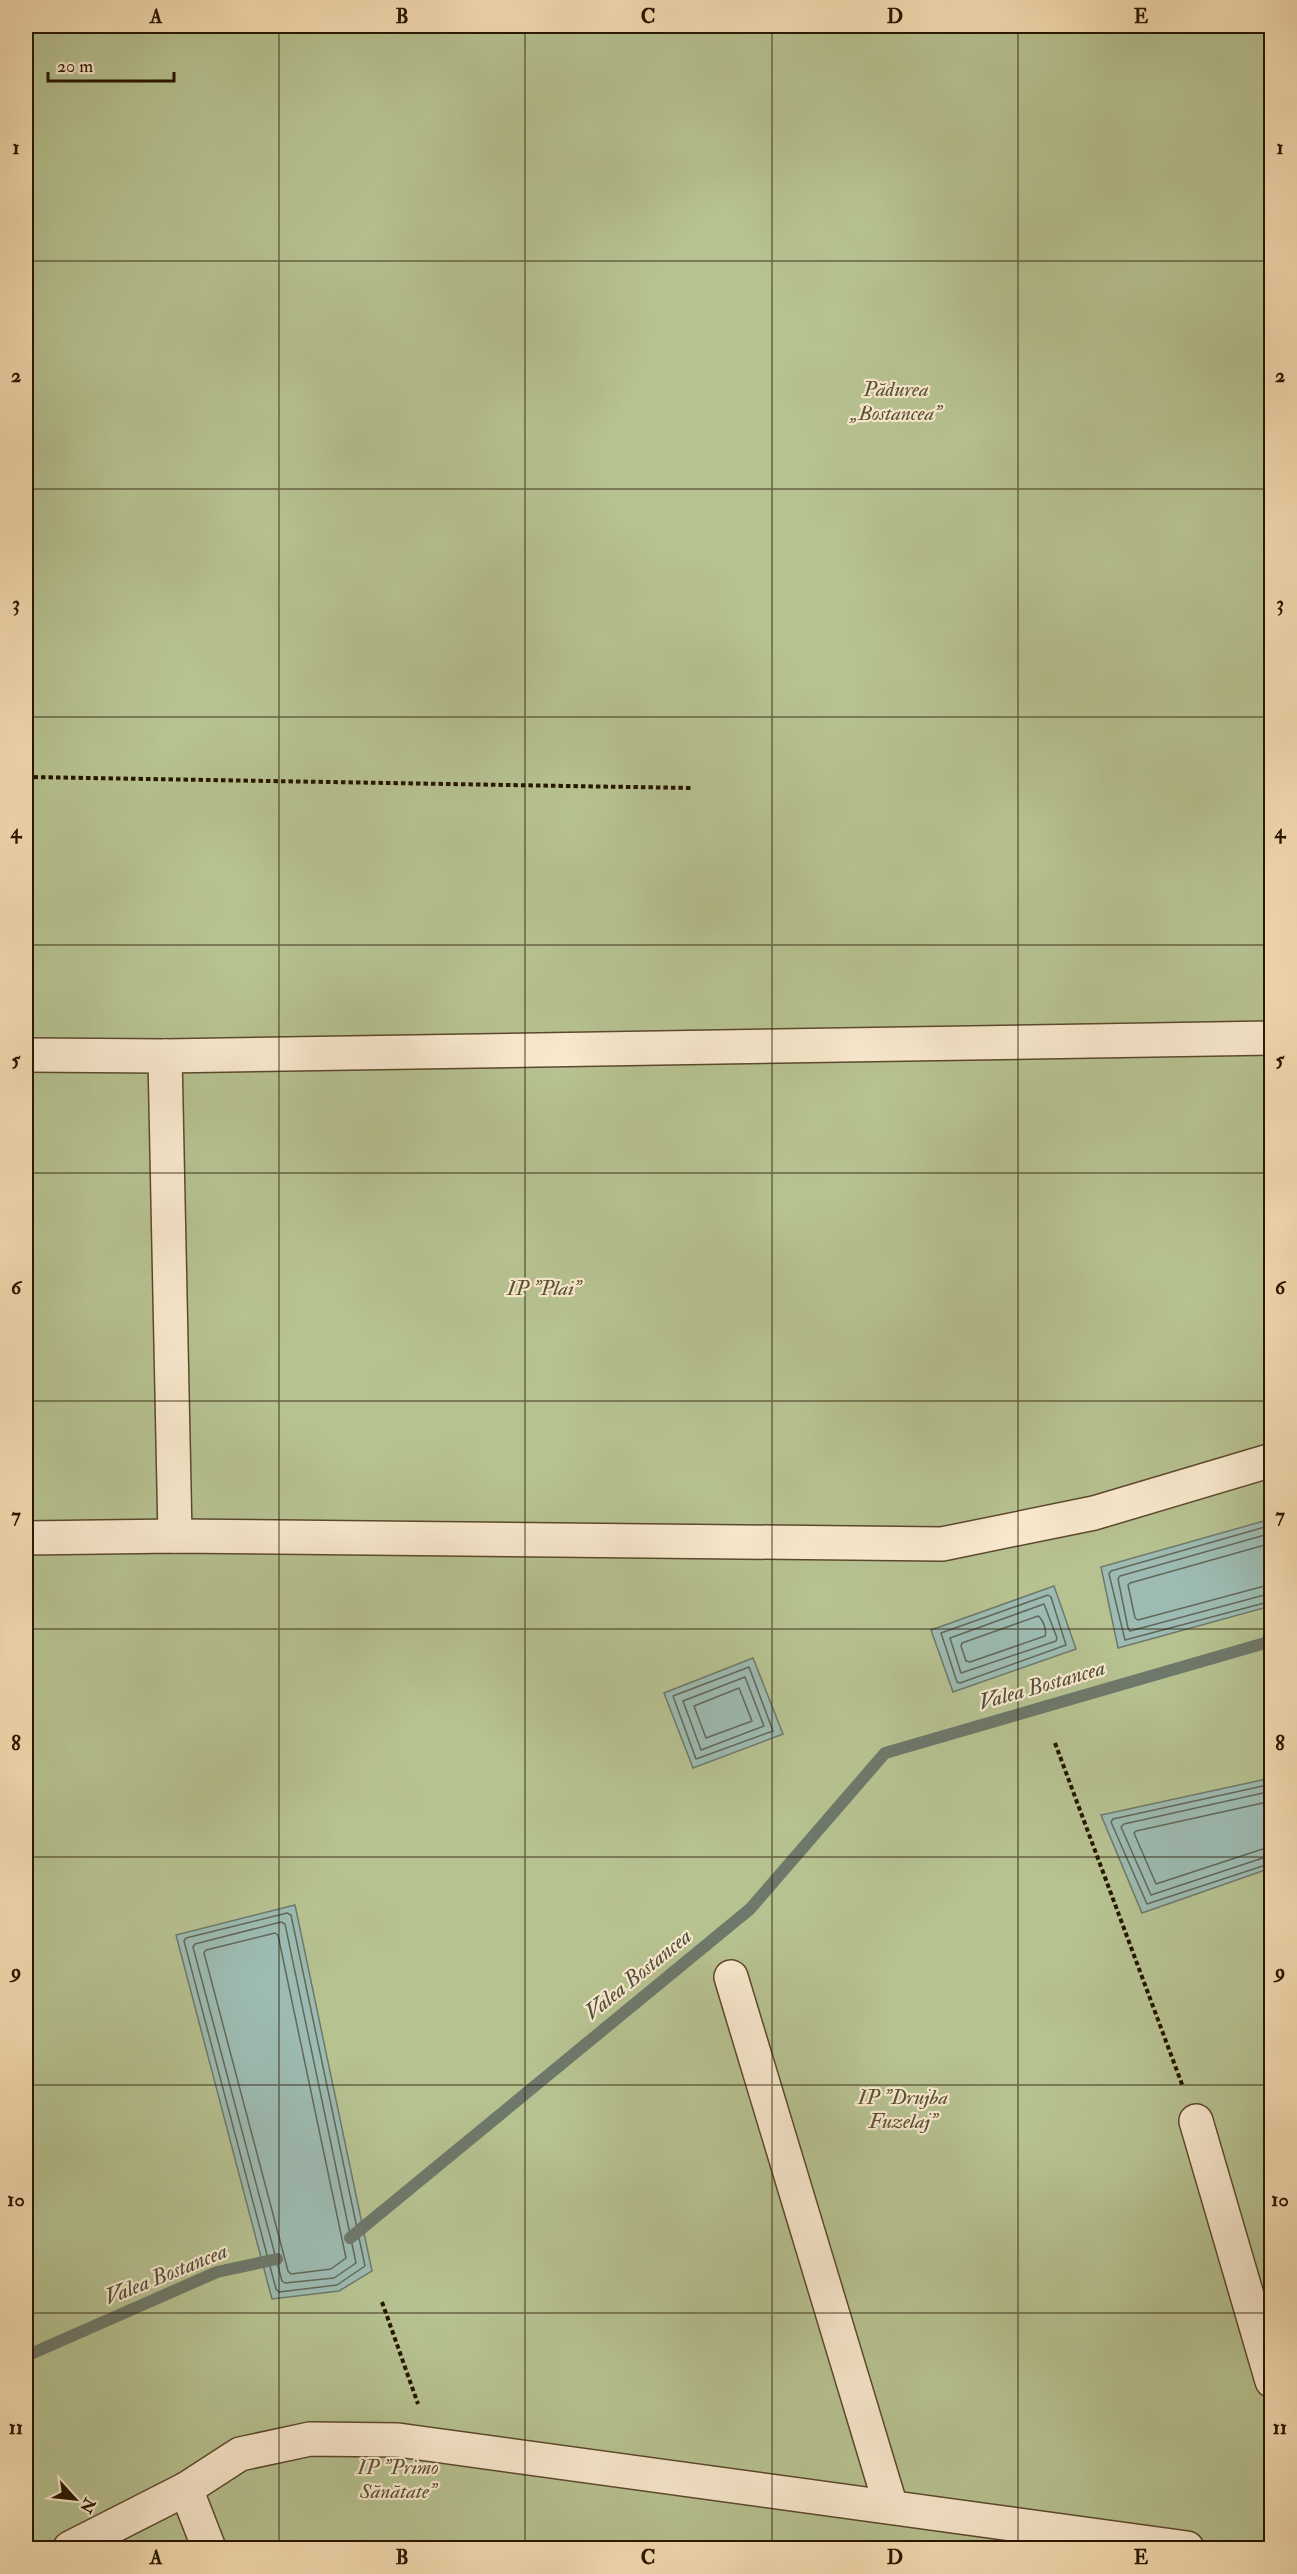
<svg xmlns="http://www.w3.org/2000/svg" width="1297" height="2574" viewBox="0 0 1297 2574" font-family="'IM FELL Double Pica',serif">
	<rect width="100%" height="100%" fill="#f6ddb3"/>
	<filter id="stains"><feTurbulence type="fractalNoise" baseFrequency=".00333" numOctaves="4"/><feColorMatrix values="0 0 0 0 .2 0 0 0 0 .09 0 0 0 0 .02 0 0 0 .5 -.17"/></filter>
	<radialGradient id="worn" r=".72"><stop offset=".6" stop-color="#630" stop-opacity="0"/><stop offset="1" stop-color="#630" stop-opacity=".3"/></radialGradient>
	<!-- green -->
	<rect fill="#b7c291" stroke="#6f6c48" stroke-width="1.5" x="26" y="26" width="1245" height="2522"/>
	<!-- water -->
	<g fill="#9dbbb2" stroke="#6e796b" stroke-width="1.5">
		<polygon points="1271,1519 1271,1606 1118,1648 1101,1567"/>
		<polygon points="1054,1586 1076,1649 953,1692 931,1630"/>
		<polygon points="753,1658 783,1734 693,1768 664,1693"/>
		<polygon points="1271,1778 1271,1868 1142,1913 1101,1815"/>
		<polygon points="295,1905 372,2271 339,2291 272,2299 176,1935"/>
	</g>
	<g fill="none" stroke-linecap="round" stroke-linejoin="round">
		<!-- shore -->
		<g stroke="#626859" stroke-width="1.5">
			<polyline points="1272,1525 1111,1571 1109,1574 1125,1640 1272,1601"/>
			<polyline points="1272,1533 1120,1576 1118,1579 1128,1628 1130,1631 1272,1593"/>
			<polyline points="1272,1543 1130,1583 1128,1585 1135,1618 1138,1620 1272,1584"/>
			<polygon points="1048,1595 1051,1597 1066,1645 960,1683 957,1682 941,1633"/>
			<polygon points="1044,1604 1057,1638 1056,1641 961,1673 950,1638"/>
			<path d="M1038,1616c5,3 9,15 7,20l-75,26 -4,-1 -5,-15 1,-3z"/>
			<polygon points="749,1667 773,1731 696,1759 673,1696"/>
			<polygon points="745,1677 764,1726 701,1750 683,1701"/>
			<polygon points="739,1688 752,1721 706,1738 694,1706"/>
			<polyline points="1272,1784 1113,1819 1111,1822 1147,1904 1272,1863"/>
			<polyline points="1272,1791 1124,1824 1121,1827 1151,1895 1272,1855"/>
			<polyline points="1272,1801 1136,1831 1134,1833 1156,1884 1272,1846"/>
			<polygon points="287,1913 291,1915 365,2266 337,2285 279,2292 276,2289 184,1941 186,1938"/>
			<polygon points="281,1922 285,1924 356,2263 334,2278 285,2283 282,2281 193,1947 195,1944"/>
			<polygon points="275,1933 278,1935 346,2258 331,2269 291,2274 288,2271 204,1953 206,1950"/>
		</g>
		<!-- stream -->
		<g stroke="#6e796b" stroke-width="12">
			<polyline points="350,2238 750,1909 885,1753 1272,1641"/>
			<polyline points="26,2356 217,2272 277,2259"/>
		</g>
		<defs>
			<g id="minor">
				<polyline points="26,1055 165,1056 1272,1038"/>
				<polyline points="165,1056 175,1536"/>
				<polyline points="26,1538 175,1536 942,1544 1094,1513 1272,1460"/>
				<polyline points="731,1977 891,2507"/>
				<polyline points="1196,2121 1272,2381"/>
				<polyline points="186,2489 209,2548"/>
				<polyline points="70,2548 186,2489 240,2454 310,2439 398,2440 1187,2548"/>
			</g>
		</defs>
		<!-- minor casing -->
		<use href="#minor" stroke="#5b482d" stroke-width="36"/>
		<!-- path -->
		<g stroke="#271600" stroke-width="4" stroke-dasharray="4.5 3" stroke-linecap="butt">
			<polyline points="26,777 691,788"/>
			<polyline points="1055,1743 1183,2087"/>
			<polyline points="382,2302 418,2404"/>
		</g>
		<!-- minor -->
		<use href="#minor" stroke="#f9e9ce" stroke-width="33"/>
	</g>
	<!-- grid -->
	<path fill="none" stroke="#271600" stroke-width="1.5" stroke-opacity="0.55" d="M279,26v2522M525,26v2522M772,26v2522M1018,26v2522M26,261h1246M26,489h1246M26,717h1246M26,945h1246M26,1173h1246M26,1401h1246M26,1629h1246M26,1857h1246M26,2085h1246M26,2313h1246"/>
	<g text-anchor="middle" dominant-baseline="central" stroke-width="4.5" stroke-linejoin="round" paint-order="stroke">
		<!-- park labels -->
		<g font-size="21" font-style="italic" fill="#595233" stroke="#f9e9ce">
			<text x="896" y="389">Pădurea<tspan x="896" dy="24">„Bostancea”</tspan></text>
			<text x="544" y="1288">IP "Plai"</text>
			<text x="903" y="2097">IP "Drujba<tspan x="903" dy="24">Fuzelaj"</tspan></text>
			<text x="398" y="2467">IP "Primo<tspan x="398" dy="24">Sănătate"</tspan></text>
		</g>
		<!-- water labels -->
		<g font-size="22" font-style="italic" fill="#50503e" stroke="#f9e9ce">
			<text transform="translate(1042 1685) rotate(-16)">Valea Bostancea</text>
			<text transform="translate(638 1974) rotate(-39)">Valea Bostancea</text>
			<text transform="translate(166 2274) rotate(-22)">Valea Bostancea</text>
		</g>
	</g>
	<!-- margin -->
	<rect width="1297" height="2574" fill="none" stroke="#f6ddb3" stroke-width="66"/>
	<!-- north arrow -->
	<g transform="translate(75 2499) rotate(117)" stroke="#f9e9ce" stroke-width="4.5" paint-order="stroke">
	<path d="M0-4.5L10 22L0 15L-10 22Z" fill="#271600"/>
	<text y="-9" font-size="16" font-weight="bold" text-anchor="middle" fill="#271600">N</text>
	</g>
	<!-- scale -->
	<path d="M48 72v9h126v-9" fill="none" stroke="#271600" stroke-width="3"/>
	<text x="57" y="72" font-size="18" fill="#271600" stroke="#f9e9ce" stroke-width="4.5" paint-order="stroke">20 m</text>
	<rect x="33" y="33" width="1231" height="2508" fill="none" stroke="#271600" stroke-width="2"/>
	<g font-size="20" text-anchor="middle" font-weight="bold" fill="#271600">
		<text x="156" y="23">A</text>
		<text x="402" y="23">B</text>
		<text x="648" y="23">C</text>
		<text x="895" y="23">D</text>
		<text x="1141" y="23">E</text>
		<text x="16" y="154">1</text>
		<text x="1280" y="154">1</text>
		<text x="16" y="382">2</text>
		<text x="1280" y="382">2</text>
		<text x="16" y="610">3</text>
		<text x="1280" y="610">3</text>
		<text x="16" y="838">4</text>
		<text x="1280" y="838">4</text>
		<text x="16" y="1066">5</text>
		<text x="1280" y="1066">5</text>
		<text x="16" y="1294">6</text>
		<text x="1280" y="1294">6</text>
		<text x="16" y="1522">7</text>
		<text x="1280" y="1522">7</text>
		<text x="16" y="1750">8</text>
		<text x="1280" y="1750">8</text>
		<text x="16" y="1978">9</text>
		<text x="1280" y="1978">9</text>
		<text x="16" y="2206">10</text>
		<text x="1280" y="2206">10</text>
		<text x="16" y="2434">11</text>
		<text x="1280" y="2434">11</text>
		<text x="156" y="2564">A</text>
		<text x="402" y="2564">B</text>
		<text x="648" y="2564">C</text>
		<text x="895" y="2564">D</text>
		<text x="1141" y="2564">E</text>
	</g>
	<rect width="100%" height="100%" filter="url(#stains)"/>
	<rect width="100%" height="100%" fill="url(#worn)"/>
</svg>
